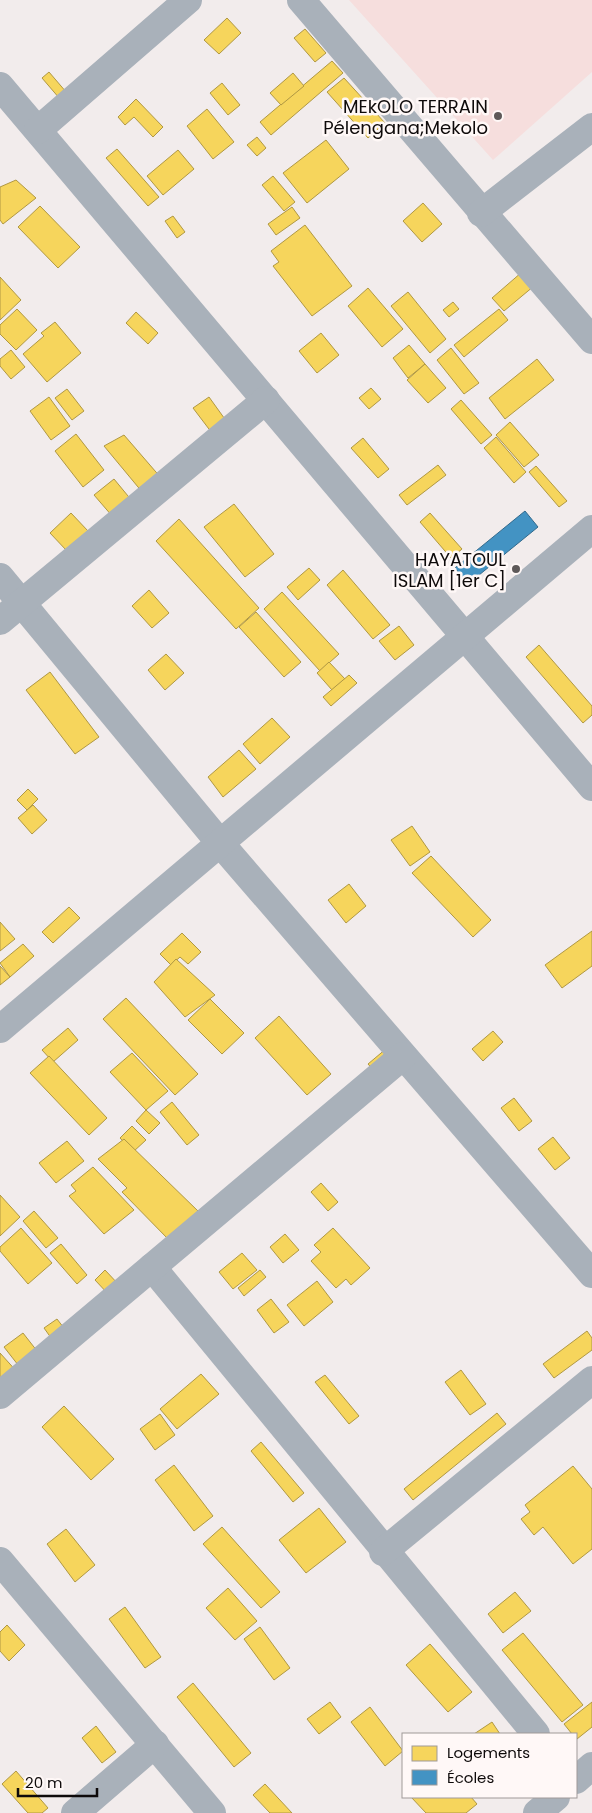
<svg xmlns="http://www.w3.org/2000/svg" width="592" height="1813" viewBox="0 0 592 1813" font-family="Poppins,sans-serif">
	<rect width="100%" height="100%" fill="#f2ecec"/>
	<!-- green -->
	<polygon fill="#f6dedd" points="349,0 592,0 592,72 493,160"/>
	<!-- homes -->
	<g fill="#f6d55c" stroke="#b09843">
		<polygon points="227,18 241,33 219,54 204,40"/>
		<polygon points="305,29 326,53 315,62 294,38"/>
		<polygon points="332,61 343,73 271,135 260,122"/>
		<polygon points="49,72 67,93 60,99 42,78"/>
		<polygon points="293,73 304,86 281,105 270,93"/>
		<polygon points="344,78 385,123 368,138 327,92"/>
		<polygon points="222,83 240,105 228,115 210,93"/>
		<polygon points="136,99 163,127 153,137 134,117 125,125 118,117"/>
		<polygon points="207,109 234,142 213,159 187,126"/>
		<polygon points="257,137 266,148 257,156 247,145"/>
		<polygon points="326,140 349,169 307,203 283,173"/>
		<polygon points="117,149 159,197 148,206 106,158"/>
		<polygon points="178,150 194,169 163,195 147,176"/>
		<polygon points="273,176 295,202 284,211 262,185"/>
		<polygon points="16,180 36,198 3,224 0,220 0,187"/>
		<polygon points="423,203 442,224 422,242 403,221"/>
		<polygon points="40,206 80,247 58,268 18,227"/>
		<polygon points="292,207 300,218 276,235 268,224"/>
		<polygon points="173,216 185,232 177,238 165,221"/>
		<polygon points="305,225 352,286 312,316 273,266 279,262 271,251"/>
		<polygon points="522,272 534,286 504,311 492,298"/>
		<polygon points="0,277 21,300 0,320"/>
		<polygon points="368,288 403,329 382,347 348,306"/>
		<polygon points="408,292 446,339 430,353 391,306"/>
		<polygon points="453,302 459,309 449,317 443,310"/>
		<polygon points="17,309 37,330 16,350 0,334 0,325"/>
		<polygon points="499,309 508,320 464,357 454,345"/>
		<polygon points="136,312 158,333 148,344 126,323"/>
		<polygon points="55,322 81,353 47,382 23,354 44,336 41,333"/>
		<polygon points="321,333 339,355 317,373 299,351"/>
		<polygon points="409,345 425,364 408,378 393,358"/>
		<polygon points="451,348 479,383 464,394 437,360"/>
		<polygon points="11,350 25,367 11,379 0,366 0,359"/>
		<polygon points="537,359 554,380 505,419 489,398"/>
		<polygon points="425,364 446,388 428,403 407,380"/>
		<polygon points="371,388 381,399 369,409 359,398"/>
		<polygon points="67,389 84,411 72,420 55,398"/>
		<polygon points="49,397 70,426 51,440 30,411"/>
		<polygon points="209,397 227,422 212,433 193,408"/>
		<polygon points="461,400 492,435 481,444 451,409"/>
		<polygon points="510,422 539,455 524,467 496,435"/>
		<polygon points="76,434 104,470 83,487 55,451"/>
		<polygon points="124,435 162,479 143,493 104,446"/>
		<polygon points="496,437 526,472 514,483 484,448"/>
		<polygon points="363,438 389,469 378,478 351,448"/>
		<polygon points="438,465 446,475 407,505 399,495"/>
		<polygon points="536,466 567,501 559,507 529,472"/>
		<polygon points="114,479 133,502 113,517 94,495"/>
		<polygon points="234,504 274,554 245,577 204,527"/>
		<polygon points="71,513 88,531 67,551 50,533"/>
		<polygon points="430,513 462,549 451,558 420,522"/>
		<polygon points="179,519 259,608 236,629 156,541"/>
		<polygon points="309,568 320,580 298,600 287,587"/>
		<polygon points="343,570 390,625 373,639 327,585"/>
		<polygon points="149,590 169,613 152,628 132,606"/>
		<polygon points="282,592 339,654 320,671 264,609"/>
		<polygon points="256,612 301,662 284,677 239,627"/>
		<polygon points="399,626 414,645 395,660 379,641"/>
		<polygon points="539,645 592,706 592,715 583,723 526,657"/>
		<polygon points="166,654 184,673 165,690 148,670"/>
		<polygon points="329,662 345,679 332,690 317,673"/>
		<polygon points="50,672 99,737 75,754 26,690"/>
		<polygon points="349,675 357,683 331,706 323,697"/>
		<polygon points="272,718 290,737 260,764 243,744"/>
		<polygon points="239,750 256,769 223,797 208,777"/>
		<polygon points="28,789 38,799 27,810 17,800"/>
		<polygon points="33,805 47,820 32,834 18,818"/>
		<polygon points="412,826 430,852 410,866 391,840"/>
		<polygon points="431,856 491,920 473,937 412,873"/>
		<polygon points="349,884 366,906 346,923 328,900"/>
		<polygon points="69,907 80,918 53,943 42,932"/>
		<polygon points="0,922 15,939 0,951"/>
		<polygon points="592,931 592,966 562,988 545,965"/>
		<polygon points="182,933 201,952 188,964 180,957 171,965 160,954"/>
		<polygon points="23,944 34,956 10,977 0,963"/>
		<polygon points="176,959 215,995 185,1017 154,982"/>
		<polygon points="0,966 10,977 0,985"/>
		<polygon points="126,998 198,1074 175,1095 103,1019"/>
		<polygon points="210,999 244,1033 222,1054 188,1020"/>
		<polygon points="279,1016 331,1074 307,1095 255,1038"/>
		<polygon points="68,1028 78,1040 53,1062 42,1050"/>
		<polygon points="493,1031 503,1042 483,1061 472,1049"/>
		<polygon points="387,1048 376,1073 368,1064"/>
		<polygon points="132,1053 168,1091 146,1110 110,1072"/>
		<polygon points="49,1056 107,1118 89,1135 30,1073"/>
		<polygon points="514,1098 532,1121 519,1131 501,1108"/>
		<polygon points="172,1102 199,1135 187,1145 160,1112"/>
		<polygon points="146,1110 160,1123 149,1134 136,1121"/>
		<polygon points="132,1126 146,1140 133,1152 120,1138"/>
		<polygon points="553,1137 570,1158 555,1170 538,1149"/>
		<polygon points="124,1139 199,1212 169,1240 122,1192 127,1188 98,1159"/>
		<polygon points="67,1141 84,1161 56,1183 39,1163"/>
		<polygon points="93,1167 134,1210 104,1234 69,1196 76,1191 71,1185"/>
		<polygon points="321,1183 338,1202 328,1211 311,1192"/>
		<polygon points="0,1195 20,1217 0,1236"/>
		<polygon points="34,1211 58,1238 46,1248 23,1221"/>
		<polygon points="21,1228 52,1263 28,1284 0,1251 0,1247"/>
		<polygon points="333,1228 370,1268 351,1285 346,1279 336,1288 311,1261 321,1252 314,1245"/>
		<polygon points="285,1234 299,1250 283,1263 270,1247"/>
		<polygon points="61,1244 87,1275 77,1284 50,1253"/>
		<polygon points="242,1253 257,1270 233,1289 219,1272"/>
		<polygon points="105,1270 120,1286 110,1296 95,1280"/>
		<polygon points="260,1270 266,1277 244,1296 238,1288"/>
		<polygon points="317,1281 333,1302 304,1326 287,1305"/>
		<polygon points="271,1299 289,1322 274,1333 257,1310"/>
		<polygon points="57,1319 67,1332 54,1342 44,1328"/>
		<polygon points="587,1331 592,1338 592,1350 554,1378 543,1364"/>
		<polygon points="23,1333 41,1356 22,1370 4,1347"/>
		<polygon points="0,1353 19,1374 0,1390"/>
		<polygon points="461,1370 486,1404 470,1415 445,1382"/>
		<polygon points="201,1374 219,1394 177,1429 160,1409"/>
		<polygon points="325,1375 359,1416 349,1424 315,1382"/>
		<polygon points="64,1406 114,1459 91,1480 42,1427"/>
		<polygon points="497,1413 506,1424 413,1500 404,1489"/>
		<polygon points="160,1414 175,1435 155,1450 140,1429"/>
		<polygon points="261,1442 304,1493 293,1502 251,1451"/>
		<polygon points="174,1465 213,1516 194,1531 155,1480"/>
		<polygon points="573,1466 592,1489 592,1549 573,1564 543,1527 534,1535 521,1519 530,1512 525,1505"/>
		<polygon points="319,1508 346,1542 306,1573 279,1540"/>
		<polygon points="222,1527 280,1592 261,1608 203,1544"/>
		<polygon points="66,1529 95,1565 75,1582 47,1544"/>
		<polygon points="228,1588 257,1621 235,1640 206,1608"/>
		<polygon points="515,1592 531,1611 503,1633 488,1614"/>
		<polygon points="125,1607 161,1657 145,1668 109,1619"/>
		<polygon points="7,1625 25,1645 9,1661 0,1651 0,1632"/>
		<polygon points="260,1627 290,1668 274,1680 244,1639"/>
		<polygon points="523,1633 583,1705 562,1722 502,1650"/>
		<polygon points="430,1644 472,1692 448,1712 406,1665"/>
		<polygon points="193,1683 251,1753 234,1767 177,1697"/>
		<polygon points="330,1702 341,1717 319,1734 307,1719"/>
		<polygon points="592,1702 592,1727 577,1739 576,1734 572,1734 564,1724"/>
		<polygon points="370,1707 403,1751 385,1766 351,1722"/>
		<polygon points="492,1722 500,1734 474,1734"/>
		<polygon points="96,1726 116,1752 102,1763 82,1738"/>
		<polygon points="16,1771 48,1808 42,1813 28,1813 2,1784"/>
		<polygon points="265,1784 292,1813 270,1813 253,1795"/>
		<polygon points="411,1797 471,1797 477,1804 466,1813 426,1813"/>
	</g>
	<!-- schools -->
	<polygon fill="#4393c3" stroke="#336a8c" points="525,511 538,527 468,584 455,568"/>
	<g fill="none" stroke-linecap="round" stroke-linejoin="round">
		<!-- minor -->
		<g stroke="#a9b1ba" stroke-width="28">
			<polyline points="301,0 592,340"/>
			<polyline points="0,86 592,787"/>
			<polyline points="38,130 188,0"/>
			<polyline points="481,213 592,127"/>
			<polyline points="0,577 220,843 592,1274"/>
			<polyline points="0,621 266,400"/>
			<polyline points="0,1029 592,529"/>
			<polyline points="152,1267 536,1734"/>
			<polyline points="0,1395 403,1056"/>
			<polyline points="383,1552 592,1380"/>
			<polyline points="0,1561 212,1813"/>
			<polyline points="576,1780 592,1766"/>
			<polyline points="75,1813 155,1744"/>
			<polyline points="537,1813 556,1797"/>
		</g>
	</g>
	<!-- markers -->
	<g fill="#5e5959" stroke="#fff8f7" stroke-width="2">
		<circle cx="498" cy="116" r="5"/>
		<circle cx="516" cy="569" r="5"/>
	</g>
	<g text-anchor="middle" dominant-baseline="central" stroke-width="5" stroke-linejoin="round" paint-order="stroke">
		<!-- poi labels -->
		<g font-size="18" fill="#0e0a0a" stroke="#fff8f7" text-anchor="end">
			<text x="488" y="106">MEkOLO TERRAIN<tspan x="488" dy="21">Pélengana;Mekolo</tspan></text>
			<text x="506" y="559">HAYATOUL<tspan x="506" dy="21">ISLAM [1er C]</tspan></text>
		</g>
	</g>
	<!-- legend -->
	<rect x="402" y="1733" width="175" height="65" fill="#fff8f7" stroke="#9f9998"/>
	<rect x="412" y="1746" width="25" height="15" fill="#f6d55c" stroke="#9f9998"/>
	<text x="447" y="1758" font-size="15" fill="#0e0a0a">Logements</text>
	<rect x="412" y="1770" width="25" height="15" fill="#4393c3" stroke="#9f9998"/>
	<text x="447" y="1783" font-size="15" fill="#0e0a0a">Écoles</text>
	<!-- scale -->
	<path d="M18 1788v8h79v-8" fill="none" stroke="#0e0a0a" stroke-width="2.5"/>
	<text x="25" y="1788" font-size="15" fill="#0e0a0a" stroke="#fff8f7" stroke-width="4" paint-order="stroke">20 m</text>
</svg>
